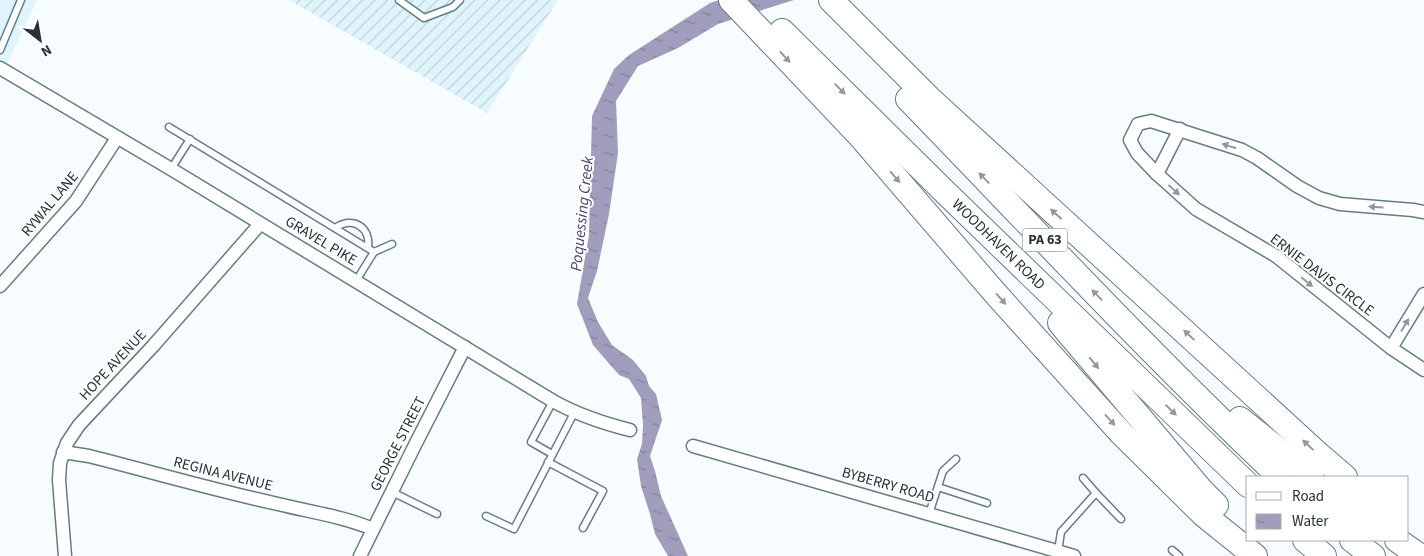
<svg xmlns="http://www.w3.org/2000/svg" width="1424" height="556" viewBox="0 0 1424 556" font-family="'Source Sans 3',sans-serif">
	<defs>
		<pattern id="industrial-furrows" width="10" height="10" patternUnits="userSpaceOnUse" patternTransform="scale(1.25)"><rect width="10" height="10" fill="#dff4fb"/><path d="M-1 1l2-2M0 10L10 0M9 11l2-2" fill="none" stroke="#bfd2d8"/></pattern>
		<pattern id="water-ripples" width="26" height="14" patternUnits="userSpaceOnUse" patternTransform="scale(1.25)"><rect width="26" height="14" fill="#a09dbd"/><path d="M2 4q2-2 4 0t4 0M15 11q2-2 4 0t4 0" fill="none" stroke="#82819a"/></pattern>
	</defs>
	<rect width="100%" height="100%" fill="#f7fcfe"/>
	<!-- built -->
	<polygon fill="#dff4fb" points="0,0 37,0 7,64 0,60"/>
	<!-- industrial -->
	<polygon fill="url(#industrial-furrows)" points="289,0 558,0 487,113"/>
	<!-- water -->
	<polygon fill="url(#water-ripples)" points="719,0 794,0 718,24 678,48 638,66 616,101 618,153 609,214 597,271 588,298 598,322 612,345 633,360 646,376 649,386 656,394 662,420 650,456 655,471 661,496 688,556 668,556 655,534 650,514 641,486 637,459 642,444 643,425 641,398 629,379 619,375 593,345 577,304 589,235 592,116 614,69 629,55 710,3"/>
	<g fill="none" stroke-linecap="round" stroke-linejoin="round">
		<defs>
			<g id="lane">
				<polyline points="399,0 424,18 453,7 460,0"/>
				<polyline points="0,50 21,0"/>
				<polyline points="169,127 374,252 356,281"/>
				<polyline points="171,169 190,139"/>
				<path d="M335,228c18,-12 36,-1 33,20"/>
				<polyline points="374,252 392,244"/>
				<polyline points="552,454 531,442 553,401"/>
				<polyline points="548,462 603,491 583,528"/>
				<polyline points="1083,478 1096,493"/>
				<polyline points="938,487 987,503"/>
				<polyline points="392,492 437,514"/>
				<polyline points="929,514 943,471 956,459"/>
				<polyline points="486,516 514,529 574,413"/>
				<polyline points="1172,550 1179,556"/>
				<polyline points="1058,551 1061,532 1096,493 1121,519"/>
			</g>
			<g id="street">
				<path d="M0,68l171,101 382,232c25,14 49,22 77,29"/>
				<polyline points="1157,174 1180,129"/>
				<polyline points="1424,212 1413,210 1340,204 1319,198 1297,186 1257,158 1242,150 1151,121 1138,124 1130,140 1137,153 1157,174 1196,209 1276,256 1391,348 1424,294"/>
				<polyline points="0,286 76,201 117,138"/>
				<polyline points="1391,348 1424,370"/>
				<polyline points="693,446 1074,556"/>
				<path d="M63,452l26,4c63,16 125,34 189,48 32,8 64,12 95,25"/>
				<polyline points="65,556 59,480 60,463 67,443 79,425 153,346 260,224"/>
				<polyline points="360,556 415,445 465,347"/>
			</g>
			<g id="highway">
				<polyline points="731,0 860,136 995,293 1121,433 1204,515 1255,556"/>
				<polyline points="831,0 929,98 1316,452 1345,477"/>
				<path id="s1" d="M782,31l165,163 301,291"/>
				<path d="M908,99c123,127 244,257 372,378"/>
				<polyline points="1060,323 1201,490 1216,505"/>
				<polyline points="1240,419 1312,477"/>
				<polyline points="1305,540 1324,556"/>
				<polyline points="1352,540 1373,556"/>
				<polyline points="1397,540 1420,556"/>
			</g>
		</defs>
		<!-- lane casing -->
		<use href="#lane" stroke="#667d85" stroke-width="9"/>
		<!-- street casing -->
		<use href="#street" stroke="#667d85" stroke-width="15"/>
		<!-- highway casing -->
		<use href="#highway" stroke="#667d85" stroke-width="26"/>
		<!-- lane -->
		<use href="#lane" stroke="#fff" stroke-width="6"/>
		<!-- street -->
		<use href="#street" stroke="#fff" stroke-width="12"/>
		<!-- highway -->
		<use href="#highway" stroke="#fff" stroke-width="24"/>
	</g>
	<!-- one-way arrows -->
	<defs><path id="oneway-solid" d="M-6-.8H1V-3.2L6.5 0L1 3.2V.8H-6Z" transform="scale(1.25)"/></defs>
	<g fill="#93989a">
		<use href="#oneway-solid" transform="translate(785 57) rotate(47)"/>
		<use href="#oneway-solid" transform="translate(840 89) rotate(45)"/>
		<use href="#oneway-solid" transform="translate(1229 146) rotate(-162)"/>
		<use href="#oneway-solid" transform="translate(895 177) rotate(49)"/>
		<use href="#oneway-solid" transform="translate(984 178) rotate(-134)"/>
		<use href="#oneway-solid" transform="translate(1174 190) rotate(42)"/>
		<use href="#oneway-solid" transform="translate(1376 207) rotate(-176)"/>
		<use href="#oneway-solid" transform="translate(1056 214) rotate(-138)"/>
		<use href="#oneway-solid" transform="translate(1307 282) rotate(39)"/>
		<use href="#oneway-solid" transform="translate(1097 295) rotate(-134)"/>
		<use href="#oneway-solid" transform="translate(1001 299) rotate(48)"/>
		<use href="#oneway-solid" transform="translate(1405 325) rotate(-59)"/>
		<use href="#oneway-solid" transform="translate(1189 335) rotate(-137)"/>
		<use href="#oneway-solid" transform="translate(1094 363) rotate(50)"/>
		<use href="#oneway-solid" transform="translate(1171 410) rotate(44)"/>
		<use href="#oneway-solid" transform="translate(1110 420) rotate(48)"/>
		<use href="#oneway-solid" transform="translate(1308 445) rotate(-137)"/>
	</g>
	<g text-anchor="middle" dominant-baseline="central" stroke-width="4" stroke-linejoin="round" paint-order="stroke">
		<!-- shield labels -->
		<rect fill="#fff" stroke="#686f71" stroke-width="1" x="1022.5" y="228.5" width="45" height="23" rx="4"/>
		<g font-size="14" font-weight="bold" fill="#273134">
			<text x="1045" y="240">PA 63</text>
		</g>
		<!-- street labels -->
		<g font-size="15" fill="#273134" stroke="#fff">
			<text transform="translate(50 204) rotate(-50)">RYWAL LANE</text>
			<text transform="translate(321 241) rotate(31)">GRAVEL PIKE</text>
			<text stroke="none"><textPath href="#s1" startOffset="304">WOODHAVEN ROAD</textPath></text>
			<text transform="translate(1322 275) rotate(37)">ERNIE DAVIS CIRCLE</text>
			<text transform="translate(113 365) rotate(-47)">HOPE AVENUE</text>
			<text transform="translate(398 444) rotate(-63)">GEORGE STREET</text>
			<text transform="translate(223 474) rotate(14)">REGINA AVENUE</text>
			<text transform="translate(888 485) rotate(16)">BYBERRY ROAD</text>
		</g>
		<!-- water labels -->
		<g font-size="16" font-style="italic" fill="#473f6d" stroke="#fff">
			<text transform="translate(582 214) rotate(-84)">Poquessing Creek</text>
		</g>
	</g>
	<!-- legend -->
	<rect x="1246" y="476" width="162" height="65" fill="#ffffff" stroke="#a9adae"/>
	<rect x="1256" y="492" width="25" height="8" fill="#ffffff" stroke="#a9adae"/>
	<text x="1292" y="501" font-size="15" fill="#273134">Road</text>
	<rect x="1256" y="514" width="25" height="15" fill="url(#water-ripples)" stroke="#a9adae"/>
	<text x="1292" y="526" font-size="15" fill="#273134">Water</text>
	<!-- north arrow -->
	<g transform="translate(40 40) rotate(149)" stroke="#ffffff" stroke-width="4" paint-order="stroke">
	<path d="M0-4L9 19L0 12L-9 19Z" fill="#273134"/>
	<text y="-8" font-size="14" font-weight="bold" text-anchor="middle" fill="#273134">N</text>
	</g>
</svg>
